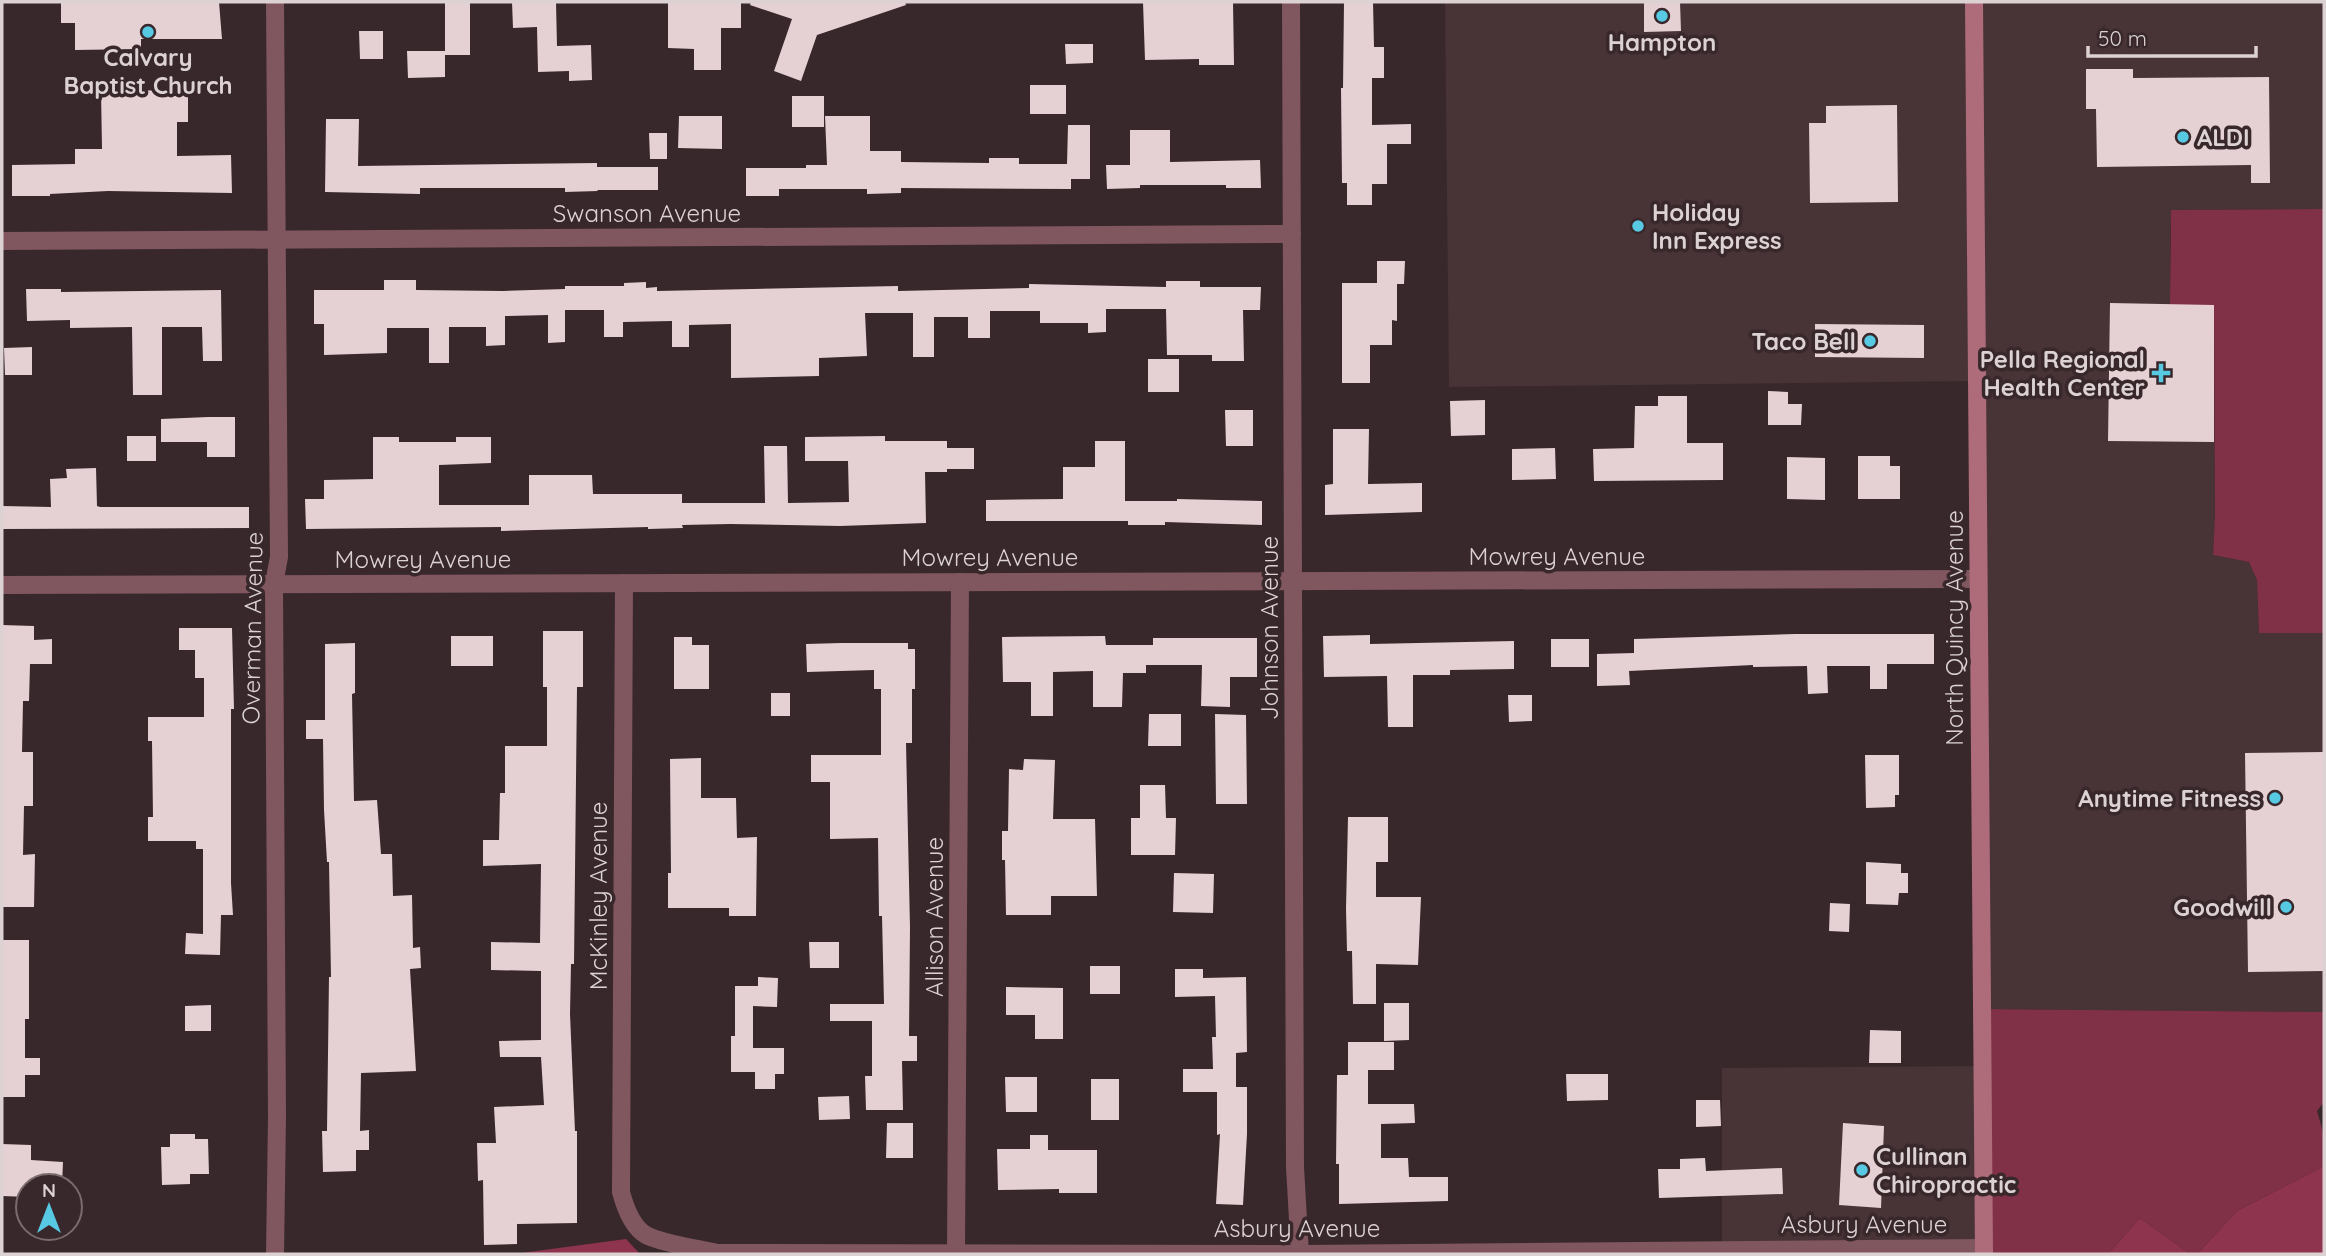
<svg xmlns="http://www.w3.org/2000/svg" width="2326" height="1256" viewBox="0 0 2326 1256" font-family="Quicksand,sans-serif">
	<rect width="100%" height="100%" fill="#38282b"/>
	<!-- built -->
	<g fill="#483337">
		<polygon points="1445,2 2324,2 2324,209 2172,210 2170,232 2170,305 2214,305 2215,515 2213,555 2249,562 2257,580 2259,633 2324,633 2324,1012 1982,1009 1975,381 1449,387"/>
		<polygon points="1982,1066 1984,1248 1722,1250 1722,1068"/>
	</g>
	<!-- green -->
	<g fill="#803047">
		<polygon points="2324,209 2324,633 2259,633 2257,580 2249,562 2213,555 2215,515 2214,306 2170,305 2171,210"/>
		<polygon points="1982,1009 2324,1012 2324,1102 2317,1111 2324,1135 2324,1166 2237,1211 2197,1254 2190,1254 2140,1218 2108,1254 1984,1254"/>
	</g>
	<!-- forest -->
	<g fill="#8f344e">
		<polygon points="2324,1166 2324,1254 2197,1254 2237,1211"/>
		<polygon points="2140,1218 2190,1254 2108,1254"/>
		<polygon points="626,1239 640,1254 514,1254"/>
	</g>
	<!-- building -->
	<g fill="#e5d0d4">
		<polygon points="61,2 219,2 222,39 141,39 141,49 75,50 75,23 61,23"/>
		<rect x="445" y="2" width="25" height="53"/>
		<polygon points="512,2 556,2 557,46 591,45 592,80 569,81 569,71 538,72 537,27 513,28"/>
		<polygon points="668,2 741,2 741,28 721,28 721,70 694,70 694,49 668,48"/>
		<polygon points="751,2 905,2 906,5 817,35 801,81 774,71 792,19 750,5"/>
		<polygon points="1143,2 1233,2 1234,65 1199,65 1199,59 1145,60"/>
		<polygon points="1344,2 1373,2 1374,47 1384,47 1384,78 1372,78 1372,125 1411,124 1411,144 1387,144 1387,184 1372,184 1372,205 1347,205 1347,183 1342,183 1341,88 1343,88"/>
		<polygon points="1644,2 1680,2 1681,31 1644,32"/>
		<polygon points="359,31 383,31 383,59 360,59"/>
		<polygon points="1065,44 1093,44 1093,63 1066,64"/>
		<polygon points="407,51 445,51 445,77 408,78"/>
		<polygon points="2086,69 2133,69 2133,78 2269,77 2270,183 2251,183 2251,165 2097,167 2096,109 2086,109"/>
		<rect x="1030" y="85" width="36" height="29"/>
		<polygon points="188,90 188,122 177,122 177,156 231,155 232,193 108,191 50,194 50,196 12,196 12,165 75,164 75,149 102,149 101,91"/>
		<rect x="792" y="96" width="32" height="31"/>
		<polygon points="1897,105 1898,202 1810,203 1809,123 1826,123 1826,106"/>
		<polygon points="679,116 722,116 722,149 678,148"/>
		<polygon points="825,116 870,116 870,151 901,151 901,162 989,163 989,158 1019,158 1019,164 1067,164 1068,125 1090,125 1090,179 1071,179 1071,189 901,188 901,193 867,194 867,189 779,189 779,196 746,196 746,168 806,168 806,165 827,165"/>
		<polygon points="326,119 359,119 358,166 597,163 597,167 658,167 658,190 597,190 598,191 565,192 565,188 420,188 420,194 325,192"/>
		<polygon points="1130,130 1170,130 1170,162 1260,160 1261,188 1226,188 1226,185 1140,185 1140,188 1107,189 1106,165 1130,165"/>
		<polygon points="649,133 667,133 667,159 650,159"/>
		<polygon points="1377,261 1405,261 1404,284 1397,284 1397,321 1392,320 1392,345 1370,345 1370,383 1342,383 1342,283 1377,283"/>
		<polygon points="384,280 416,280 416,290 503,291 565,289 565,286 624,286 624,283 646,282 646,288 657,287 657,291 898,286 898,291 1029,288 1029,284 1166,287 1166,281 1200,281 1200,287 1261,287 1260,310 1243,310 1244,361 1212,361 1212,355 1167,355 1166,309 1106,309 1106,332 1088,333 1088,323 1040,323 1040,311 990,311 990,338 968,338 968,317 934,317 934,357 913,357 913,313 865,313 867,356 819,358 819,376 731,378 731,324 689,325 689,347 672,347 672,321 623,322 623,337 604,337 604,310 565,310 565,342 548,343 548,315 505,316 505,345 486,346 486,327 449,327 449,363 429,363 429,328 387,328 387,353 324,355 324,324 314,324 314,290 384,290"/>
		<polygon points="26,289 61,289 61,292 221,290 222,361 203,361 202,327 162,327 162,395 133,395 132,327 70,328 70,320 27,321"/>
		<polygon points="2110,303 2214,305 2214,442 2108,441"/>
		<polygon points="1815,324 1924,325 1924,358 1815,357"/>
		<polygon points="32,347 32,375 5,375 4,348"/>
		<rect x="1148" y="359" width="31" height="33"/>
		<polygon points="1768,391 1788,392 1788,404 1802,404 1801,425 1768,425"/>
		<polygon points="1658,396 1687,396 1687,443 1723,443 1723,480 1594,481 1593,449 1634,448 1635,406 1658,406"/>
		<polygon points="1485,400 1485,435 1451,436 1450,401"/>
		<polygon points="1225,410 1253,410 1253,446 1226,446"/>
		<polygon points="208,417 235,417 235,457 207,457 207,442 161,442 161,419"/>
		<polygon points="1333,429 1369,429 1368,484 1422,483 1422,512 1325,515 1325,485 1333,484"/>
		<rect x="127" y="436" width="29" height="25"/>
		<polygon points="885,436 885,441 947,441 947,448 974,448 974,469 947,469 947,472 925,472 926,523 840,526 730,524 682,525 683,528 648,529 648,527 501,531 501,527 306,529 305,499 324,499 324,480 373,479 373,437 399,437 399,442 456,442 456,437 491,437 491,463 439,465 439,505 529,505 529,475 592,475 593,494 682,494 682,503 765,503 764,446 787,446 788,503 849,502 848,461 805,461 805,437"/>
		<polygon points="1095,441 1125,441 1125,501 1177,501 1177,499 1262,501 1262,525 1165,522 1165,525 1128,525 1128,521 986,521 986,500 1063,499 1063,467 1095,467"/>
		<polygon points="1555,448 1556,479 1512,480 1512,449"/>
		<polygon points="1858,456 1890,456 1890,466 1900,466 1900,499 1858,499"/>
		<polygon points="1787,457 1825,458 1825,500 1787,499"/>
		<polygon points="96,468 97,506 100,507 249,507 249,528 2,529 2,506 51,507 50,479 67,478 66,469"/>
		<polygon points="2,625 34,626 34,640 52,639 52,664 30,664 29,701 23,701 22,752 33,752 33,806 24,806 23,855 35,854 34,907 2,907"/>
		<polygon points="179,628 232,628 234,709 231,709 231,883 233,915 221,915 220,955 185,954 186,933 203,934 203,849 196,849 196,841 148,841 148,817 153,817 152,741 148,741 148,717 204,717 204,678 195,678 195,650 179,650"/>
		<polygon points="543,631 583,631 583,687 577,687 574,964 571,964 570,1014 575,1131 577,1131 577,1223 517,1224 517,1244 484,1245 483,1180 478,1181 477,1143 496,1143 494,1107 544,1105 541,1057 500,1057 499,1041 541,1040 541,971 491,970 491,942 540,943 541,864 483,866 483,840 499,840 500,793 505,793 505,746 547,746 547,687 543,687"/>
		<polygon points="1795,634 1934,634 1934,664 1887,664 1887,689 1870,689 1870,666 1827,666 1828,693 1808,694 1807,666 1753,667 1753,665 1629,671 1630,685 1597,686 1597,654 1634,653 1634,639"/>
		<polygon points="1370,635 1370,644 1514,641 1514,669 1450,670 1450,675 1413,675 1413,727 1388,727 1387,676 1324,677 1323,636"/>
		<rect x="451" y="636" width="42" height="30"/>
		<polygon points="1105,636 1106,645 1153,645 1153,638 1257,638 1257,677 1230,677 1230,707 1201,706 1202,665 1146,665 1146,673 1123,673 1122,707 1093,707 1093,671 1053,672 1053,716 1031,716 1031,682 1003,682 1002,637"/>
		<polygon points="674,637 692,637 692,645 709,645 709,689 674,689"/>
		<rect x="1551" y="639" width="38" height="28"/>
		<polygon points="355,643 355,693 352,694 354,801 377,800 381,854 392,854 393,896 412,895 413,948 420,947 421,968 410,969 416,1071 361,1073 360,1131 369,1130 369,1150 356,1150 356,1171 323,1172 322,1131 327,1131 329,977 331,977 329,862 327,862 324,810 323,739 306,739 306,720 325,720 325,644"/>
		<polygon points="841,643 908,643 908,649 915,649 915,689 912,689 912,743 906,743 910,927 909,1036 917,1036 917,1061 902,1061 903,1110 866,1110 865,1076 872,1076 872,1021 830,1021 830,1004 884,1004 882,916 879,916 878,838 830,839 830,782 811,782 811,755 881,755 881,689 874,689 874,670 807,672 806,644"/>
		<rect x="771" y="693" width="19" height="23"/>
		<polygon points="1508,695 1532,695 1532,721 1509,722"/>
		<polygon points="1149,714 1181,714 1181,746 1148,746"/>
		<polygon points="1215,714 1246,715 1247,804 1216,804"/>
		<polygon points="2324,752 2324,971 2248,972 2245,753"/>
		<polygon points="1865,755 1899,755 1899,795 1895,795 1895,807 1866,808"/>
		<polygon points="701,758 701,798 736,798 737,838 757,837 756,916 729,916 729,908 668,908 668,873 671,873 670,759"/>
		<polygon points="1024,759 1055,760 1053,819 1095,819 1097,896 1051,896 1051,915 1006,915 1005,860 1002,860 1002,831 1008,831 1009,769 1023,770"/>
		<polygon points="1140,785 1165,785 1166,818 1176,818 1175,855 1131,855 1131,818 1140,818"/>
		<polygon points="1348,817 1388,817 1388,862 1376,862 1376,897 1421,897 1418,965 1376,964 1376,1004 1353,1004 1352,951 1347,951 1346,909"/>
		<polygon points="1866,862 1901,864 1901,873 1908,873 1908,893 1899,893 1898,905 1866,904"/>
		<polygon points="1174,873 1214,874 1213,913 1173,912"/>
		<polygon points="1830,903 1850,904 1849,932 1829,931"/>
		<polygon points="2,940 29,940 29,1019 25,1019 25,1058 40,1058 40,1075 25,1075 25,1097 2,1097"/>
		<polygon points="809,942 839,942 839,968 810,968"/>
		<rect x="1090" y="966" width="30" height="28"/>
		<polygon points="1175,969 1203,969 1203,978 1246,977 1247,1052 1236,1053 1236,1087 1247,1087 1247,1134 1243,1205 1216,1204 1220,1134 1217,1135 1217,1092 1183,1092 1183,1069 1213,1069 1212,1037 1216,1037 1215,996 1175,997"/>
		<polygon points="758,977 778,978 777,1007 753,1006 753,1048 784,1048 784,1074 775,1074 775,1089 755,1089 755,1072 731,1072 731,1036 735,1036 735,986 758,986"/>
		<polygon points="1006,987 1063,988 1063,1039 1035,1039 1035,1015 1006,1015"/>
		<polygon points="1384,1003 1409,1003 1409,1040 1384,1041"/>
		<polygon points="211,1005 211,1031 185,1031 185,1006"/>
		<polygon points="1870,1030 1901,1031 1901,1063 1869,1063"/>
		<polygon points="1348,1042 1394,1042 1394,1070 1368,1070 1368,1104 1414,1104 1415,1123 1381,1124 1381,1158 1408,1158 1409,1177 1448,1177 1448,1201 1339,1204 1339,1164 1336,1164 1337,1075 1348,1075"/>
		<polygon points="1566,1074 1608,1074 1608,1100 1567,1101"/>
		<polygon points="1005,1077 1037,1077 1037,1112 1006,1112"/>
		<rect x="1091" y="1079" width="28" height="41"/>
		<polygon points="849,1096 850,1119 819,1120 818,1097"/>
		<polygon points="1696,1100 1720,1100 1721,1126 1696,1127"/>
		<polygon points="887,1123 913,1123 913,1158 886,1158"/>
		<polygon points="1843,1123 1884,1126 1881,1208 1839,1205"/>
		<polygon points="170,1134 195,1134 195,1139 208,1139 209,1174 190,1174 190,1184 162,1185 161,1147 170,1147"/>
		<polygon points="1030,1135 1048,1135 1048,1150 1097,1150 1097,1193 1059,1193 1059,1189 998,1190 997,1149 1030,1149"/>
		<polygon points="2,1144 31,1145 31,1160 63,1162 62,1186 28,1186 28,1197 2,1196"/>
		<polygon points="1705,1158 1706,1171 1782,1168 1783,1194 1659,1198 1658,1169 1680,1169 1680,1159"/>
	</g>
	<g fill="none" stroke-linecap="round" stroke-linejoin="round">
		<!-- street -->
		<g stroke="#80565f" stroke-width="18">
			<polyline points="275,2 279,557 274,584 277,1117 275,1254"/>
			<polyline points="1291,2 1295,1167 1300,1254"/>
			<polyline points="2,241 1292,234"/>
			<path d="M624,583l-3,609c4,15 11,35 25,43 14,8 54,14 71,18l583,1 684,-6"/>
			<polyline points="2,585 1978,579"/>
			<polyline points="956,1252 960,582"/>
		</g>
		<!-- secondary -->
		<polyline stroke="#ae6c7b" stroke-width="18" points="1974,2 1984,1254"/>
	</g>
	<!-- markers -->
	<g fill="#58c9e3" stroke="#38282b" stroke-width="2.5">
		<circle cx="1662" cy="16" r="7"/>
		<circle cx="148" cy="32" r="7"/>
		<circle cx="2183" cy="137" r="7"/>
		<circle cx="1638" cy="226" r="7"/>
		<circle cx="1870" cy="341" r="7"/>
		<path d="M2157.5 362.5h7v7h7v7h-7v7h-7v-7h-7v-7h7z"/>
		<circle cx="2275" cy="798" r="7"/>
		<circle cx="2286" cy="907" r="7"/>
		<circle cx="1862" cy="1170" r="7"/>
	</g>
	<g text-anchor="middle" dominant-baseline="central" stroke-width="7" stroke-linejoin="round" paint-order="stroke">
		<!-- poi labels -->
		<g font-size="24" font-weight="bold" fill="#dcd2d3" stroke="#38282b" text-anchor="end">
			<text x="1662" y="42" text-anchor="middle">Hampton</text>
			<text x="148" y="57" text-anchor="middle">Calvary<tspan x="148" dy="28">Baptist Church</tspan></text>
			<text x="2197" y="137" text-anchor="start">ALDI</text>
			<text x="1652" y="212" text-anchor="start">Holiday<tspan x="1652" dy="28">Inn Express</tspan></text>
			<text x="1856" y="341">Taco Bell</text>
			<text x="2145" y="359">Pella Regional<tspan x="2145" dy="28">Health Center</tspan></text>
			<text x="2261" y="798">Anytime Fitness</text>
			<text x="2272" y="907">Goodwill</text>
			<text x="1876" y="1156" text-anchor="start">Cullinan<tspan x="1876" dy="28">Chiropractic</tspan></text>
		</g>
		<!-- street labels -->
		<g font-size="24" fill="#dcd2d3" stroke="#38282b">
			<text x="647" y="213">Swanson Avenue</text>
			<text x="1557" y="556">Mowrey Avenue</text>
			<text x="990" y="557">Mowrey Avenue</text>
			<text x="423" y="559">Mowrey Avenue</text>
			<text transform="translate(252 628) rotate(-89)">Overman Avenue</text>
			<text transform="translate(1269 628) rotate(-90)">Johnson Avenue</text>
			<text transform="translate(1954 628) rotate(-90)">North Quincy Avenue</text>
			<text transform="translate(598 896) rotate(-90)">McKinley Avenue</text>
			<text transform="translate(934 917) rotate(-90)">Allison Avenue</text>
			<text x="1864" y="1224">Asbury Avenue</text>
			<text x="1297" y="1228">Asbury Avenue</text>
		</g>
	</g>
	<!-- border -->
	<rect width="2326" height="1256" fill="none" stroke="#dcd2d3" stroke-width="7"/>
	<!-- north arrow -->
	<g transform="translate(49 1207)"><circle r="33" fill="#38282b" stroke="#7a6c6e" stroke-width="2"/>
	<path d="M0-5L12 26L0 18L-12 26Z" fill="#58c9e3"/>
	<text y="-10" font-size="19" font-weight="bold" text-anchor="middle" fill="#dcd2d3">N</text>
	</g>
	<!-- scale -->
	<path d="M2088 46v10h168v-10" fill="none" stroke="#dcd2d3" stroke-width="3.5"/>
	<text x="2098" y="46" font-size="21" fill="#dcd2d3" stroke="#38282b" stroke-width="5" paint-order="stroke">50 m</text>
</svg>
